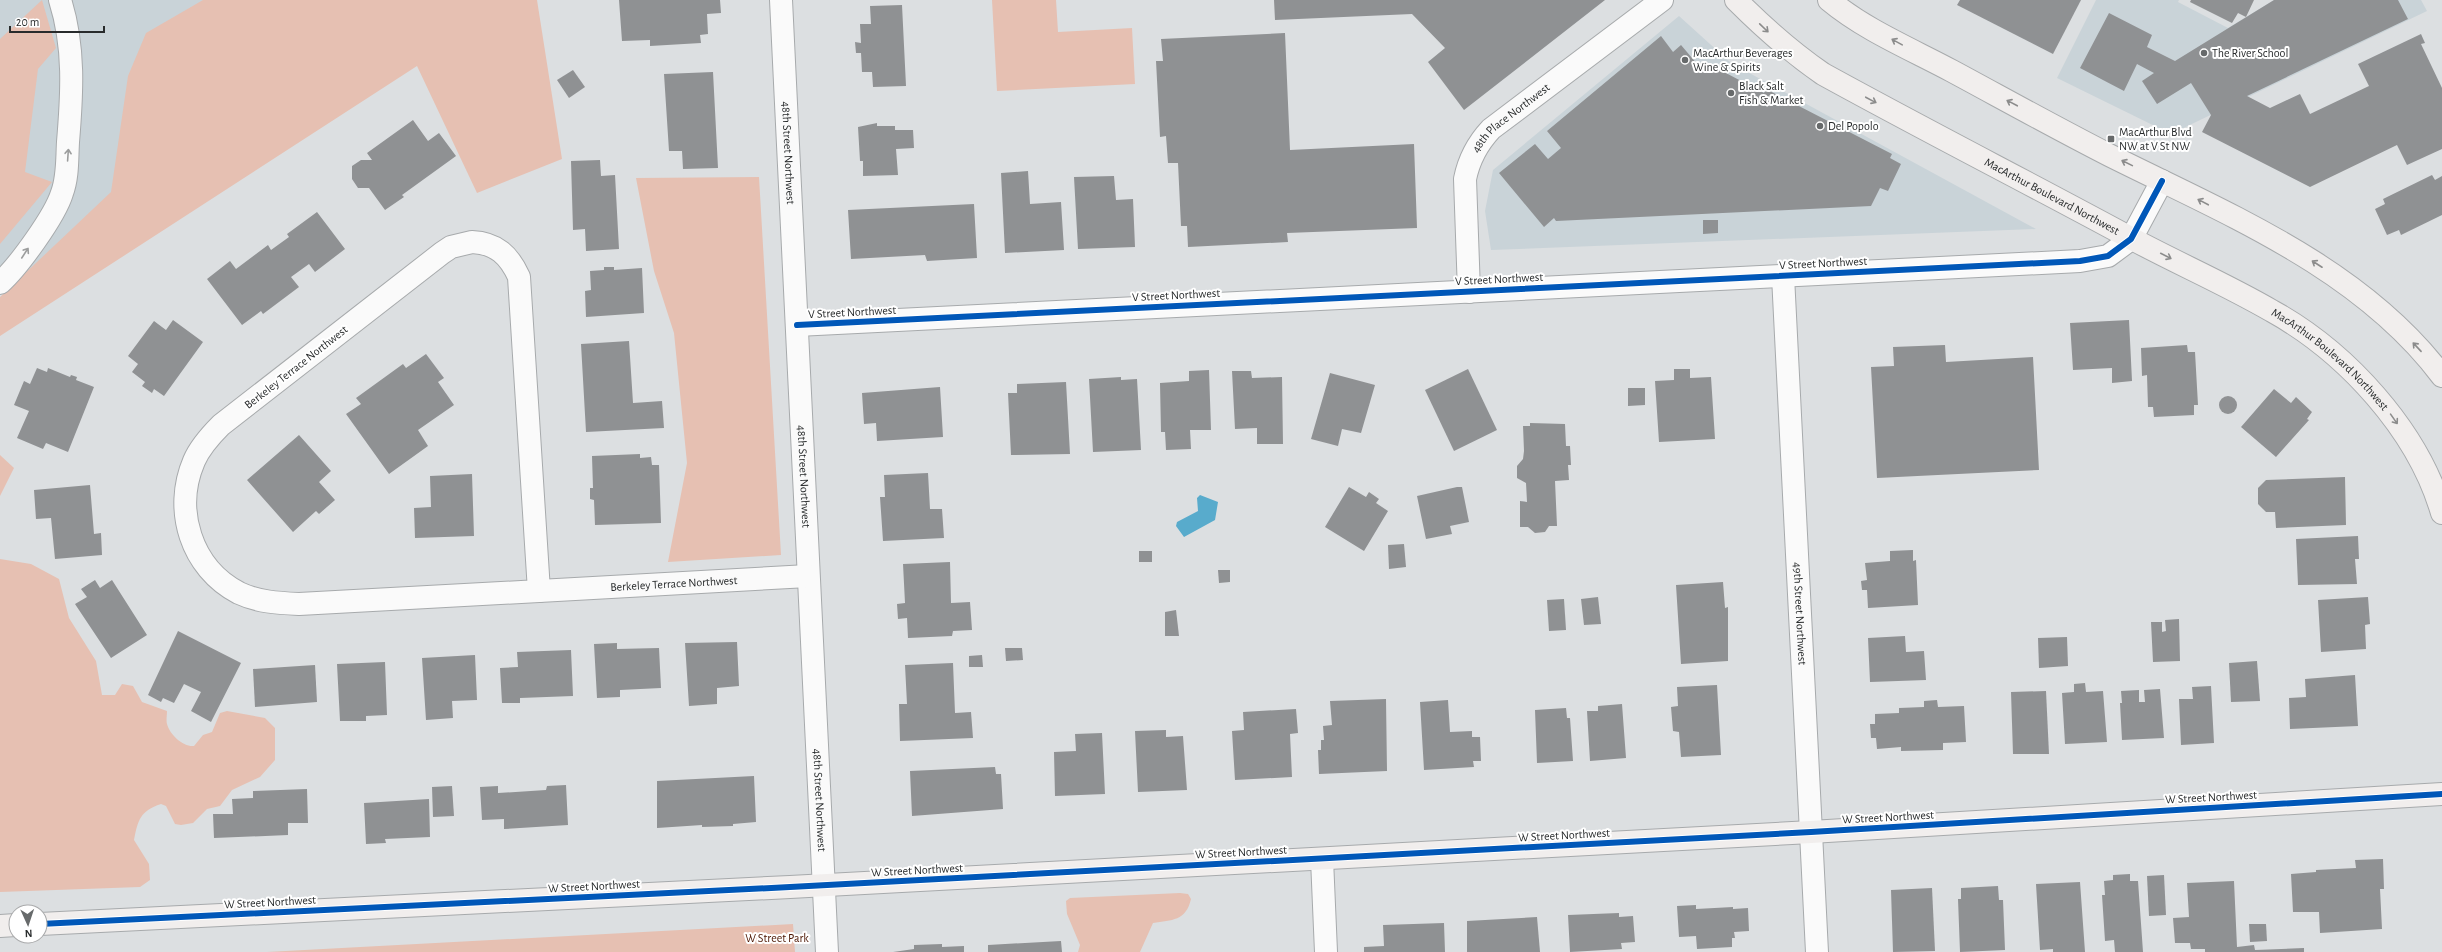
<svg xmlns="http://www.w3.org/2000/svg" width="2442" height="952" viewBox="0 0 2442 952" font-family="'Alegreya Sans',sans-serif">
	<rect width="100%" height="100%" fill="#dcdfe1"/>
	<!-- built -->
	<g fill="#c9d3d8">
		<polygon points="0,0 381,0 0,294"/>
		<polygon points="2096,0 2179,0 2178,2 2228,28 2274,0 2421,0 2427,11 2171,134 2057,78"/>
		<polygon points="1679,16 1731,63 2036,229 1491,250 1485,211 1493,170"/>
	</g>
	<!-- green -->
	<g fill="#e6c0b2">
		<polygon points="42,0 56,48 38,69 25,172 52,182 0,244 0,39"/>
		<polygon points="203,0 537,0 562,159 477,193 417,66 0,336 0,297 111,192 128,76 146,33"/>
		<polygon points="992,0 1056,0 1058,32 1132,28 1135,84 997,91"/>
		<polygon points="759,177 781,555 668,562 687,463 674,333 654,271 636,178"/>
		<polygon points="0,455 14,468 0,496"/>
		<path d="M0,559l31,5 28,15 10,39 27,43 6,34h13l7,-11 11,2 9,16 25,9c0,4 -1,10 0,13 3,11 16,23 27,22l9,-11 9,-3 8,-19 7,-2 38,7 10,10v32l-15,17 -28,13 -12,16 -13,3 -14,14 -12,2 -6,-1 -9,-18 -5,-2c-21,7 -23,16 -27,36l15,24 1,16 -10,7 -140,5z"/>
		<path d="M1180,893l8,1 3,5c-5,22 -19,21 -38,24l-13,29h-62l2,-7 -13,-31 -1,-13 4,-3z"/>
		<polygon points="793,924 795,952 267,952"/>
	</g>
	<!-- water -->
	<polygon fill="#58abcc" points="1200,495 1218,502 1215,520 1184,537 1176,526 1177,522 1198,511 1197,498"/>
	<!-- building -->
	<g fill="#8f9193">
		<polygon points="619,0 720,0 721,13 707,14 708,34 700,35 701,43 650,46 650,40 622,41"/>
		<polygon points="1274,0 1605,0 1464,110 1428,62 1445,48 1412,14 1275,20"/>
		<polygon points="1960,0 2081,0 2053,54 1957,5"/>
		<polygon points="2191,0 2254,0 2246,17 2238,13 2232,23 2190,2"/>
		<polygon points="2274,0 2398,0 2408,19 2247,96 2270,108 2300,94 2310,114 2369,86 2358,64 2421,34 2425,43 2421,44 2442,88 2442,149 2407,165 2397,145 2310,187 2202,132 2211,115 2191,83 2157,104 2142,81 2154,73 2137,64 2124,91 2080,68 2109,13 2152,35 2147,47 2175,61"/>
		<polygon points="902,5 906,86 873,87 872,72 862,72 861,53 856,53 855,42 861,43 860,24 871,24 870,6"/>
		<polygon points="1285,33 1290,150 1414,144 1417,228 1287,233 1288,242 1188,247 1187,226 1181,226 1178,163 1168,163 1166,136 1160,137 1156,61 1163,61 1161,39"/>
		<polygon points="1661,36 1673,52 1681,45 1698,65 1703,61 1764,93 1766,89 1892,154 1890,158 1901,164 1888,191 1880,188 1871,206 1556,221 1554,218 1544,227 1499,173 1535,144 1548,159 1561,148 1547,131"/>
		<polygon points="573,70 585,87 569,98 557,80"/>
		<polygon points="713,72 718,168 683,169 682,151 669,151 664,74"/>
		<polygon points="413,120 428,141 439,133 456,156 402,195 404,197 385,210 369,188 358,188 352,179 352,166 361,160 372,160 367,153"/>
		<polygon points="877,123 877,126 895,126 895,130 913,130 914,148 896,149 898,175 863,176 863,161 860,161 858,127"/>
		<polygon points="600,160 601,176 615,175 619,249 586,251 585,229 573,230 571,161"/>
		<polygon points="1028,171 1030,204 1061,202 1064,250 1005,253 1001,173"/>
		<polygon points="2432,175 2435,180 2442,176 2442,215 2401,235 2399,230 2387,235 2375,209 2385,204 2383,199"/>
		<polygon points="1114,176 1116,200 1133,199 1135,247 1078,249 1074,177"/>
		<polygon points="974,204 977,258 927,261 925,255 851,259 848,210"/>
		<polygon points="317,212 345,249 315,272 309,264 291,277 299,287 263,314 261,311 242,325 207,279 230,261 236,269 268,245 271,250 289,237 287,234"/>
		<polygon points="1703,220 1718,220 1718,233 1703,234"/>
		<polygon points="604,267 614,267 614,270 642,268 644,313 586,317 585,291 591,290 590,271 604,270"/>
		<polygon points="173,320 203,342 164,396 154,389 152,393 142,386 145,382 132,372 138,364 128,356 154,321 166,330"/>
		<polygon points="2129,320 2132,381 2112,383 2112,368 2073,370 2070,323"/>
		<polygon points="629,341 633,403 662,401 664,428 586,432 581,344"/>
		<polygon points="1945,345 1946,362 2033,357 2039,470 1877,478 1871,367 1894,366 1893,347"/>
		<polygon points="2187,345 2188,352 2195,352 2198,405 2194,405 2194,415 2154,417 2153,407 2148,407 2147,375 2142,376 2141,348"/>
		<polygon points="426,354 444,378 438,382 454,405 418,430 428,446 389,474 346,414 361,404 356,398 403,364 406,368"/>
		<polygon points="37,368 47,372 48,368 70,377 71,375 77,377 76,380 94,387 68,452 46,443 43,449 17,438 29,411 14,405 24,381 30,384"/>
		<polygon points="1468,369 1497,430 1454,451 1425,390"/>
		<polygon points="1674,369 1690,369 1690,378 1711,377 1715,439 1659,442 1655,381 1674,380"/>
		<polygon points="1209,370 1211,430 1190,430 1191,449 1166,450 1165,432 1161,432 1160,383 1189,381 1189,371"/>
		<polygon points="1232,371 1251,371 1252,378 1282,377 1283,444 1257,444 1257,428 1235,429"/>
		<polygon points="1330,373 1375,385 1361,433 1342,429 1338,446 1311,439"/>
		<polygon points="1121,377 1121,380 1137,379 1141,450 1093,452 1089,379"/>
		<polygon points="1066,382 1070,454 1011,455 1008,393 1017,393 1017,384"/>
		<polygon points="940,387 943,437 877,441 876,423 864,424 862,393"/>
		<polygon points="1628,388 1645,388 1645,405 1628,406"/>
		<polygon points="2274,389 2291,403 2296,397 2312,412 2307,419 2309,420 2276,457 2241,427"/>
		<circle cx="2228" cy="405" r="9"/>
		<polygon points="1530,423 1565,424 1566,446 1570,446 1571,465 1568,465 1569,480 1555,481 1557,526 1549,526 1545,532 1535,533 1528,527 1520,527 1520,501 1527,502 1526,483 1517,478 1517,466 1523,459 1524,451 1523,426 1530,426"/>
		<polygon points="299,435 331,471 319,482 335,500 319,514 316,511 293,532 247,480"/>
		<polygon points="640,454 640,458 651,457 652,465 659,465 661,523 595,525 594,500 590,499 590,488 593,488 592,456"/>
		<polygon points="928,473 930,509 942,509 944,538 883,541 880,497 885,497 884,475"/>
		<polygon points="472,474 474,536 415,538 414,508 431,507 430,476"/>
		<polygon points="2345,477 2346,525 2276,528 2275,512 2266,512 2258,504 2258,488 2266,480"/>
		<polygon points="90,485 94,534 101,533 102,555 55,559 51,518 36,519 34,490"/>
		<polygon points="1349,487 1366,497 1369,492 1379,499 1376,503 1388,511 1364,551 1325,527"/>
		<polygon points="1457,487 1462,487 1469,522 1450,526 1452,534 1426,539 1417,496"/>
		<polygon points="2358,536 2359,559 2355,559 2357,584 2298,585 2296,539"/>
		<polygon points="1404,544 1406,567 1389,569 1388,545"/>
		<polygon points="1913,550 1913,561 1916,560 1918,605 1868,608 1867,590 1862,590 1861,581 1867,580 1865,563 1890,561 1890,551"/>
		<rect x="1139" y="551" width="13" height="11"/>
		<polygon points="950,562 951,603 970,602 972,630 953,631 952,636 908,638 907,618 898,619 897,604 905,603 903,564"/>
		<polygon points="1218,570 1230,570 1230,582 1219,583"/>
		<polygon points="95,580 100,588 112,580 147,635 111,658 75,604 87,597 81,589"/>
		<polygon points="1723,582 1725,608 1728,607 1728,661 1681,664 1676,585"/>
		<polygon points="1598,597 1601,624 1584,625 1581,599"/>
		<polygon points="2368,597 2370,624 2365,625 2366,649 2321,652 2318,600"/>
		<polygon points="1564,599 1566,630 1549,631 1547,600"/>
		<polygon points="1176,610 1179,636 1165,636 1165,612"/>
		<polygon points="2179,619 2180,661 2153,662 2151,622 2162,622 2162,632 2166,631 2165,620"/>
		<polygon points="178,631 241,663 211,722 191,711 201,692 184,684 174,703 163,698 161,702 148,695"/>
		<polygon points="1905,636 1906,652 1924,651 1926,680 1870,682 1868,638"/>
		<polygon points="2067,637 2068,666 2039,668 2038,638"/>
		<polygon points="737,642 739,686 717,688 717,704 689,706 685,643"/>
		<polygon points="617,643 617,649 659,648 661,688 620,690 620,697 597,698 594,644"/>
		<polygon points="1005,648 1022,648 1023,660 1006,661"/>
		<polygon points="571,650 573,696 520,698 520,703 502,703 500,668 518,667 517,652"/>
		<polygon points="475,655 477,700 452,701 453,718 426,720 422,658"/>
		<polygon points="982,655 983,667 969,667 969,656"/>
		<polygon points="2257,661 2260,701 2231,702 2229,663"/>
		<polygon points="385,662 387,715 366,716 366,721 340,721 337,664"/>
		<polygon points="953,663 955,713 971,712 973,738 900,741 899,704 907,704 905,665"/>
		<polygon points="315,665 317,702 255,707 253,669"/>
		<polygon points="2355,675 2358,726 2290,729 2289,698 2306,697 2305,679"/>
		<polygon points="2085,683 2086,692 2103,691 2107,742 2065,744 2062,693 2074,692 2074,684"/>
		<polygon points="1717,685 1721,755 1681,757 1679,732 1673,731 1671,707 1678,706 1677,687"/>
		<polygon points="2211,686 2214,743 2181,745 2179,699 2193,699 2192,687"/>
		<polygon points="2160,689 2164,738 2122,740 2120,703 2122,703 2121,691 2139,690 2139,702 2145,702 2144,690"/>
		<polygon points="2046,691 2049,754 2013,754 2011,692"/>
		<polygon points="1386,699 1387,771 1319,774 1318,750 1321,750 1321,740 1324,740 1323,726 1332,725 1330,701"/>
		<polygon points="1448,700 1450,732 1472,731 1472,737 1480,737 1481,761 1473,761 1474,767 1424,770 1420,702"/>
		<polygon points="1937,700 1938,707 1964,706 1966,742 1943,743 1943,750 1901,751 1901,747 1877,749 1876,738 1871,738 1870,724 1875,724 1875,714 1899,713 1899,708 1924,707 1924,701"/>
		<polygon points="1622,704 1626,758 1590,761 1587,711 1598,711 1598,706"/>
		<polygon points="1566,708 1567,718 1570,718 1573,761 1537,763 1535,710"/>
		<polygon points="1296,709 1298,733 1290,734 1292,777 1235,780 1232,731 1244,730 1243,712"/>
		<polygon points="1166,730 1166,737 1183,736 1187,790 1138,792 1135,731"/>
		<polygon points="1102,733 1105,794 1055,796 1054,752 1076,751 1075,734"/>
		<polygon points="995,767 996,774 1001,774 1003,809 912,816 910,771"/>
		<polygon points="754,776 756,822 733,824 733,826 702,827 702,825 657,828 657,781"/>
		<polygon points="566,785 568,825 504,829 504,819 482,820 480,787 498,786 498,793 546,790 547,786"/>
		<polygon points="452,786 454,816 433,817 432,787"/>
		<polygon points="307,789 308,823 288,823 288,835 214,838 213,814 233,814 232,799 253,798 253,791"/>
		<polygon points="429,799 430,837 385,839 386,843 366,844 364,803"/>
		<polygon points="2383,859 2384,889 2380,889 2382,929 2320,933 2319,912 2293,912 2291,874 2316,872 2316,870 2356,868 2355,860"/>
		<polygon points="2130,874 2130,881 2138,881 2143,952 2115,952 2114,940 2105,941 2102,895 2105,895 2104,881 2113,880 2113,875"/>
		<polygon points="2164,875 2166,915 2149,916 2147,876"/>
		<polygon points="2234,881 2237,947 2254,945 2255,950 2304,948 2304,952 2205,952 2205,949 2191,949 2190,943 2175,943 2173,918 2189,917 2187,883"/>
		<polygon points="2080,882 2085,952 2053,952 2053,949 2040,950 2036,884"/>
		<polygon points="1998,886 1999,900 2003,900 2005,950 1960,952 1958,899 1961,899 1961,888"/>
		<polygon points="1932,888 1935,951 1893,952 1891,890"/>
		<polygon points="1696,905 1696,909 1733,907 1733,909 1748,908 1749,931 1734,932 1735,938 1732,938 1732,947 1697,949 1696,936 1679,937 1677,906"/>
		<polygon points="1619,913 1619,917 1633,916 1635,942 1621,943 1622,949 1570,952 1568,915"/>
		<polygon points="1537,917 1540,952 1467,952 1467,921"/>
		<polygon points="1444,923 1445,952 1364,952 1364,947 1384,946 1383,925"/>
		<polygon points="2249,924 2266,924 2267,941 2250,942"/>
		<polygon points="1061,941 1062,952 988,952 988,945"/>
		<polygon points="942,944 942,947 964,946 964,952 893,952 914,949 914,945"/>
	</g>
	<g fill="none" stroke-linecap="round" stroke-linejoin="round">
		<defs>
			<g id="street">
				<path id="s1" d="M781,0l46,952"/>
				<path d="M472,242c24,1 37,13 47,35l20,314 -240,13c-21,-1 -41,-2 -60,-11 -48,-25 -66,-83 -45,-132 6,-14 16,-25 27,-36l221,-172 9,-6z"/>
				<path id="s2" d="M1783,276l34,676"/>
				<path d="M0,283c18,-16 55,-67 62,-90 6,-16 5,-34 6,-51 4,-48 7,-95 -8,-142"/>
				<path id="s3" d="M1469,292l-4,-113c4,-20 12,-35 26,-50l171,-129"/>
				<polyline points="797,325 2080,261 2108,256 2131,239 2162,181"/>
				<path id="s4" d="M539,591l269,-15"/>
				<polyline points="1322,859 1326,952"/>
			</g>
			<g id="secondary">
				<path id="s5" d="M1736,0c28,28 55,52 87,74 100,55 200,106 300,160 49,27 101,49 149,77 74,41 146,119 170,202"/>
				<path d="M1829,0c36,30 82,49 123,71 52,28 104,57 157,84 118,59 252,113 333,221"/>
				<polyline points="40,924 790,887 1811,832 2442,794"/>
				<polyline points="0,926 16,925"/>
			</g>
		</defs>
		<!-- street casing -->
		<use href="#street" stroke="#a7aaac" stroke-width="24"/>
		<!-- secondary casing -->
		<use href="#secondary" stroke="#a7aaac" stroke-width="24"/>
		<!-- street -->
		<use href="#street" stroke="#fafafa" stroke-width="22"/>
		<!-- secondary -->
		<use href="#secondary" stroke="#f1eeed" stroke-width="22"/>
		<defs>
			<g id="cycleway">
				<polyline points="797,325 2080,261 2108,256 2131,239 2162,181"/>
				<polyline points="40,924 790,887 1811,832 2442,794"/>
			</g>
		</defs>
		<!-- cycleway casing -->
		<use href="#cycleway" stroke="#fff" stroke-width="8"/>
		<!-- cycleway -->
		<use href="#cycleway" stroke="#0057b8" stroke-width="6"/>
	</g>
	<!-- one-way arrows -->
	<defs><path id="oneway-shaft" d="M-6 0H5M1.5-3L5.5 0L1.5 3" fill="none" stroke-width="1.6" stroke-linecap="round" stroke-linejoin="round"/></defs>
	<g stroke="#8c8c8c">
		<use href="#oneway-shaft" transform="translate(1764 28) rotate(44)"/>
		<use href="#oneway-shaft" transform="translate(1897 42) rotate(-151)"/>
		<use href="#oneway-shaft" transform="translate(1871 100) rotate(28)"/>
		<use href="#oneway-shaft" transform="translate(2012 103) rotate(-152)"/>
		<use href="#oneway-shaft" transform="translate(2127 163) rotate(-154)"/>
		<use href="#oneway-shaft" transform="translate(2203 202) rotate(-152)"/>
		<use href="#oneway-shaft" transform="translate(2166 256) rotate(27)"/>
		<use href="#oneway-shaft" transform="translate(2317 264) rotate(-147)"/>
		<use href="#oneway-shaft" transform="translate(2417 347) rotate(-133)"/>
		<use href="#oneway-shaft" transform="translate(2394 419) rotate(55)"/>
	</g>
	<g stroke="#9c9d9d">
		<use href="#oneway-shaft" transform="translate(68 155) rotate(-86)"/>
		<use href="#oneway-shaft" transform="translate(25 253) rotate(-57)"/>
	</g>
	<!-- markers -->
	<g fill="#676a6b" stroke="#fff" stroke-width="1.5">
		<circle cx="2204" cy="53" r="4"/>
		<circle cx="1685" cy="60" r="4"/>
		<circle cx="1731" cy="93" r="4"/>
		<circle cx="1820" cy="126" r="4"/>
		<rect x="2107" y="135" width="8" height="8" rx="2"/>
	</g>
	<g text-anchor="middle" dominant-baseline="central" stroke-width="4" stroke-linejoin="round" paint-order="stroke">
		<!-- poi labels -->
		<g font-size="12" fill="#282b2c" stroke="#fff" text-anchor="start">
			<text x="1693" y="53">MacArthur Beverages<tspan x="1693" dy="14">Wine &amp; Spirits</tspan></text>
			<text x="2212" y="53">The River School</text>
			<text x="1739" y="86">Black Salt<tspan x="1739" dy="14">Fish &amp; Market</tspan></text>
			<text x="1828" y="126">Del Popolo</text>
			<text x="2119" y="132">MacArthur Blvd<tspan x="2119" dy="14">NW at V St NW</tspan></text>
		</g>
		<!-- street labels -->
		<g font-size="12" fill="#282b2c" stroke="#fff">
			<text stroke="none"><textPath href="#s3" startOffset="192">48th Place Northwest</textPath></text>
			<text stroke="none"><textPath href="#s1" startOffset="153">48th Street Northwest</textPath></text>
			<text stroke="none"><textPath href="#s5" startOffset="374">MacArthur Boulevard Northwest</textPath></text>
			<text transform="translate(1823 263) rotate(-3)">V Street Northwest</text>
			<text transform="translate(1499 279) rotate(-3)">V Street Northwest</text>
			<text transform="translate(1176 295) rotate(-3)">V Street Northwest</text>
			<text transform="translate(852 312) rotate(-3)">V Street Northwest</text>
			<text stroke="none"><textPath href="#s5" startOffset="698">MacArthur Boulevard Northwest</textPath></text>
			<text transform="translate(296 367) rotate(-38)">Berkeley Terrace Northwest</text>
			<text stroke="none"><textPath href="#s1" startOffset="477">48th Street Northwest</textPath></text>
			<text stroke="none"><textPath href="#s4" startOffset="135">Berkeley Terrace Northwest</textPath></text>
			<text stroke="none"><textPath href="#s2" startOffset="338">49th Street Northwest</textPath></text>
			<text transform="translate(2211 797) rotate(-3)">W Street Northwest</text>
			<text stroke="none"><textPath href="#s1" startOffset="801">48th Street Northwest</textPath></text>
			<text transform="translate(1888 817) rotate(-3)">W Street Northwest</text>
			<text transform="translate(1564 835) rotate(-3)">W Street Northwest</text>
			<text transform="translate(1241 852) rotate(-3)">W Street Northwest</text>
			<text transform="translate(917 870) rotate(-3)">W Street Northwest</text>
			<text transform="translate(594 886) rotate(-3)">W Street Northwest</text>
			<text transform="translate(270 902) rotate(-3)">W Street Northwest</text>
		</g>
		<!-- park labels -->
		<g font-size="12" fill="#4b1500" stroke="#fff">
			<text x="777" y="938">W Street Park</text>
		</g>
	</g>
	<!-- north arrow -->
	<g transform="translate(28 924) rotate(177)"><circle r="19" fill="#ffffff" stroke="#a9aaab"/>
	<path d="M0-3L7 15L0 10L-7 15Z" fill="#676a6b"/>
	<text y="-6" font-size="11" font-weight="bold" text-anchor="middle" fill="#282b2c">N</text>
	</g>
	<!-- scale -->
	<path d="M10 26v6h94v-6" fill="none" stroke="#282b2c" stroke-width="2"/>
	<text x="16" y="26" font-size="12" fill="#282b2c" stroke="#ffffff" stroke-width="3" paint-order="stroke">20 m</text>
</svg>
